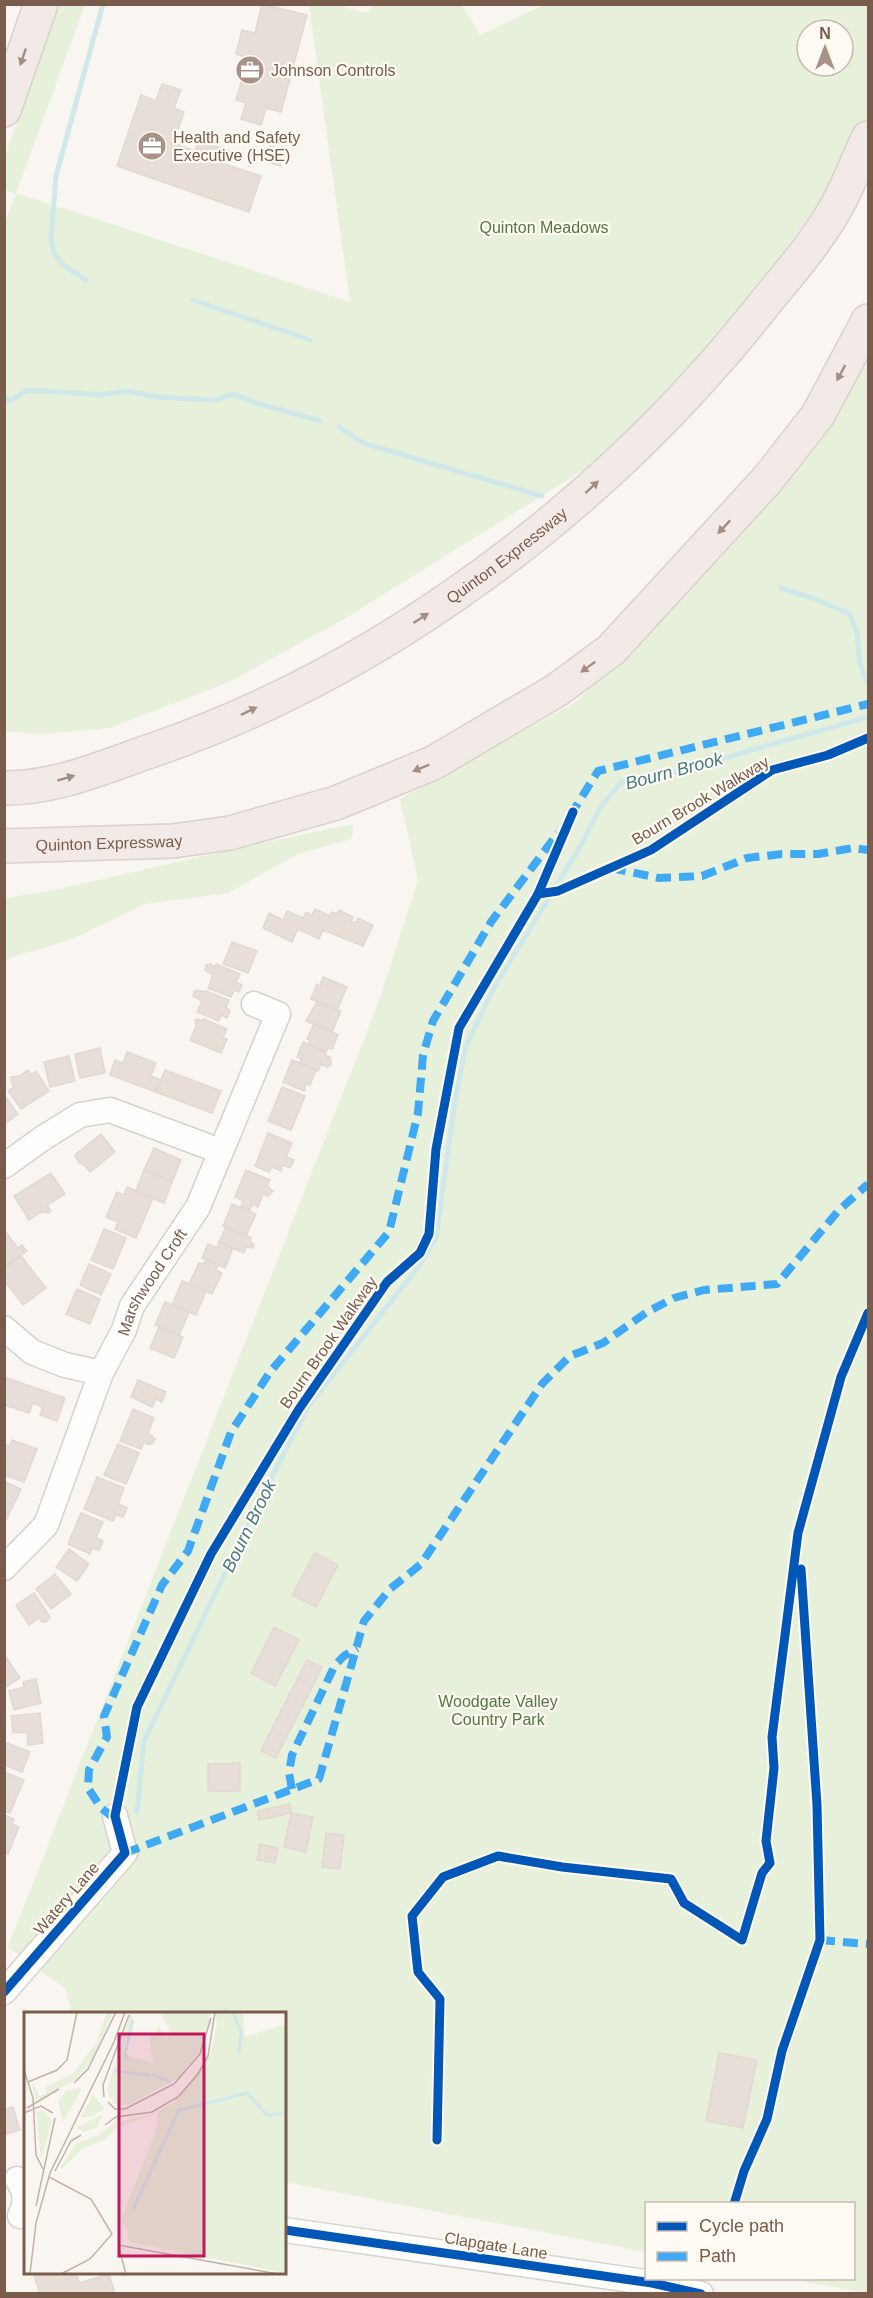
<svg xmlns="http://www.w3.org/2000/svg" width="873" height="2298" font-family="Helvetica,sans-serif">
<rect width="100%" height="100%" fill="#f9f5f0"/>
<g fill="#e7f0db" fill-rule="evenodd">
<path d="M58,5H85L16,193L350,302L309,5H335L367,13L374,5H462L480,35L544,5H868V116L850,161L732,322L612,452L344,619L229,682L110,728L40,734L5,731L4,224L16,194L5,190L4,159L47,39ZM807,30H843V66H807Z"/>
<path d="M868,353V2293L789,2279L854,2278V2204H646V2252L285,2182V2013H71L66,1989L8,1947L379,1001L418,880L400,799L576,702L726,552L785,484Z"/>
<path d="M353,824L352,839L298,854L228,893L145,904L70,940L5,959V898L59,889L225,851Z"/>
</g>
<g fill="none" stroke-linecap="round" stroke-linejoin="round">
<g stroke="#d0e8ea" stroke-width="5">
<path d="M86,280L62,264L54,253L51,238L56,176L103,4"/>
<path d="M193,300L310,340"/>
<path d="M4,398L10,401L26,391H49L100,395L127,391L156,397L214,400L234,394L260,404L320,421"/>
<path d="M339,427L363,443L542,496"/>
<path d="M781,588L812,598L850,614L857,633L860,664L868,683"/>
<path d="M137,1812L144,1741L271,1478L308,1407L419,1266L436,1238L455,1101L466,1046L494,988L581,845L600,808L621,782H640L868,717"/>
<path d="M226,2010L227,2013"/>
</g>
</g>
<g fill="#e6ded7" stroke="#e2d8d2" stroke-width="1.5">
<path d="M262,4L307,15L281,112L266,108L261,125L241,119L246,103L236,100L248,58L236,54L242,30L255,33Z"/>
<path d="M162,84L181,90L174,108L184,112L173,143L195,151L199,140L229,151L225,164L261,176L249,212L117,166L141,95L156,101Z"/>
<path d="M270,146L284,150L280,166L265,161Z"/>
<path d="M315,909L330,916L332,912L337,914L339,910L353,917L351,921L356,923L358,918L373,925L363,946L323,930L319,939L298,929L292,942L263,928L269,913L283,920L287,911L303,918L306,912L312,915Z"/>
<path d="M232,942L257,951L248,973L223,964Z"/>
<path d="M210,964L215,967L216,964L240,974L236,982L242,985L239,992L234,990L231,997L208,988L213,975L205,970L206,965Z"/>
<path d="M323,977L347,987L337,1010L311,999L317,984L320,986Z"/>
<path d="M198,990L205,992L206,991L229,1000L226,1008L230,1010L227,1018L221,1015L219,1021L197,1012L202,1001L193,996L194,991Z"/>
<path d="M317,1002L341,1011L332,1032L306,1021Z"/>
<path d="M198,1019L203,1021L204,1019L227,1029L223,1038L227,1039L221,1053L190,1040L196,1027L195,1020Z"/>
<path d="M314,1024L338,1035L332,1049L328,1048L326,1052L309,1044L310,1040L307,1039Z"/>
<path d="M303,1042L326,1052L325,1055L331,1058V1065L327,1067L321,1064L318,1071L300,1063L301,1059L297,1057Z"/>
<path d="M100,1048L105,1073L80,1078L75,1054Z"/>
<path d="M127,1052L156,1063L151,1076L161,1080L156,1092L110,1075L115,1060L123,1063Z"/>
<path d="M69,1056L75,1081L50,1087L44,1062Z"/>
<path d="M292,1060L316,1070L310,1085L306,1084L304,1091L283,1082Z"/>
<path d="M28,1070L31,1075L36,1071L49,1091L21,1109L8,1091L14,1087L11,1081V1077L19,1076Z"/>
<path d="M165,1070L221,1091L212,1113L156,1092Z"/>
<path d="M282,1087L305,1096L291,1130L268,1121Z"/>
<path d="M4,1095L18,1114L4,1124Z"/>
<path d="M268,1133L292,1143L286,1157L294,1160L290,1168L283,1165L281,1171L272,1167L269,1172L255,1166Z"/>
<path d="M101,1134L115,1152L90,1172L83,1164L79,1163L75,1155Z"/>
<path d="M154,1148L181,1160L172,1182L144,1170Z"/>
<path d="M144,1170L172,1182L164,1203L136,1191Z"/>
<path d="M246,1170L270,1180L267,1186L273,1191L268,1196L263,1194L258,1207L253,1204L250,1210L241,1206L243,1201L235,1197Z"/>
<path d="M51,1173L65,1194L47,1205L51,1211L49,1213L41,1212L29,1220L14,1196Z"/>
<path d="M127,1187L153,1198L136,1238L115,1229L118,1222L106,1217L117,1192L124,1195Z"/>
<path d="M232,1204L256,1214L246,1236L223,1226Z"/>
<path d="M226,1227L251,1238L250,1241L254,1245L253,1248L246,1247L244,1253L219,1242Z"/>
<path d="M104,1229L126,1238L113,1269L91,1260Z"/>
<path d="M4,1230L18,1248L22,1245L27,1251L4,1268Z"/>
<path d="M219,1242L233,1248L225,1268L202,1258L208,1244L217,1248Z"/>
<path d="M21,1256L46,1288L23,1305L4,1280V1268Z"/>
<path d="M206,1260L218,1265L216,1270L222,1273L212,1294L189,1284L199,1263L204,1264Z"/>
<path d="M89,1264L111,1274L101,1295L80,1285Z"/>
<path d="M182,1281L206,1291L196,1315L172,1305Z"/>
<path d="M77,1289L100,1299L90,1324L66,1314Z"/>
<path d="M165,1302L189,1312L179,1335L155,1325Z"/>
<path d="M159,1327L183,1337L174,1358L150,1348Z"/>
<path d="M4,1377L65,1398L57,1421L40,1415L43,1407L33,1403L29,1413L4,1405Z"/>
<path d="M138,1380L166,1392L162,1402L156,1399L152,1407L131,1397Z"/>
<path d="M133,1409L154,1418L148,1433L155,1439L153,1443L149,1445L144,1442L141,1449L120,1441Z"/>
<path d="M12,1440L37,1449L24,1482L4,1475L6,1457L4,1456V1444L10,1446Z"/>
<path d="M118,1444L139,1453L126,1484L104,1475Z"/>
<path d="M97,1477L124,1488L118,1504L127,1508L123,1517L116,1515L113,1521L84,1509Z"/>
<path d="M4,1481L21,1489L6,1520L4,1519Z"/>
<path d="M81,1513L103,1522L96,1538L103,1541L99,1550L92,1548L90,1554L68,1544Z"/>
<path d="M69,1549L89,1564L77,1581L56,1567Z"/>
<path d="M315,1553L338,1565L316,1607L292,1595Z"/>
<path d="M55,1574L71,1594L51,1609L36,1589Z"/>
<path d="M34,1593L50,1617L46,1622H42L39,1618L29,1625L16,1605Z"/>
<path d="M274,1627L299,1640L275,1686L251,1673Z"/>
<path d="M4,1654L20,1678L4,1688Z"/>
<path d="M307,1660L322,1667L276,1758L261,1751Z"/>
<path d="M36,1679L41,1703L14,1710L9,1691L24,1687L23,1682Z"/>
<path d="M40,1713L43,1743L28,1745L27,1732L13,1733L11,1716Z"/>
<path d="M7,1743L30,1752L22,1772L4,1765V1749Z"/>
<path d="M240,1763V1791H208V1764Z"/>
<path d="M4,1772L24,1780L10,1813L4,1811Z"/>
<path d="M290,1804L291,1813L259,1820L257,1811Z"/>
<path d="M291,1813L313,1817L306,1852L284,1847Z"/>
<path d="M4,1815L14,1819L12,1824L19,1827L8,1854L4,1853Z"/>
<path d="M326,1833L344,1835L340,1869L322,1867Z"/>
<path d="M260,1844L278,1848L275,1863L257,1860Z"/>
<path d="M719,2053L757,2060L743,2128L706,2121Z"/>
<path d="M13,2107L20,2130L4,2135V2110Z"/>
<path d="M41,2272H76L79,2283L109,2274L115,2294H40L34,2275Z"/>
</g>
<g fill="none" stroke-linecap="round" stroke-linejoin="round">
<g stroke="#d7d1cb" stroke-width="27">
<g id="minor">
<path d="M4,1166L43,1138L80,1115L110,1110L220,1151"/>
<path d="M4,1328L32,1352L65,1365L101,1373"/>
<path id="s1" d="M4,1568L46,1525L101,1373L124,1330L132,1306L198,1207L278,1014L254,1004"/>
<path d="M4,1992L125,1853L115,1816"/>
<path d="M17,2179C26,2192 27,2202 20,2216"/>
<path d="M285,2230L652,2283L701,2294"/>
</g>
</g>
<g stroke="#dad1cc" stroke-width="36">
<g id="highway">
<path d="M4,110L41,4"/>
<path id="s2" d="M4,788C56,789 108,765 156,749C389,668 604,504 757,313C784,279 817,243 838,204C849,183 858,160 868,138"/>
<path id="s3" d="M4,846L173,841L230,833L336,803L433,763L557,690L611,650L767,480L818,415L868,321"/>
</g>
</g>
<use href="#minor" stroke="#fefefd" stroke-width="24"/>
<use href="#highway" stroke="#f2eae7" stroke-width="33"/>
<g stroke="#3fa9f5" stroke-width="8" stroke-dasharray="15 8" stroke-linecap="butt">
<path d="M570,816L598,771L868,704"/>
<path d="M611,868L659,878L702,876L747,858L782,854H818L853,848L868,850"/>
<path d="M292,1789L289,1773L292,1755L335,1665L344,1656L357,1648"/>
<path d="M115,1816L110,1815L101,1808L88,1788L89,1770L107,1737L104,1716L162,1585L188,1551L231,1432L270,1372L389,1232L418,1113L423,1055L433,1021L491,922L558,833"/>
<path d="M125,1853L319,1779L364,1621L390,1589L421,1564L542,1384L570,1356L603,1343L647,1312L674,1298L704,1290L777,1284L839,1210L868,1184"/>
<path d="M820,1940L868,1944"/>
</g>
<g stroke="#fffaf3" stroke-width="13">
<g id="cycleway">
<path d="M538,894L558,891L651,850L772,770L828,755L868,738"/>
<path d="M4,1992L125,1853L115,1816L137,1707L211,1554L299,1409L387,1282L420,1253L429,1234L436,1149L459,1028L538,894L573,812"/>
<path d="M437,2140L440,1999L418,1972L412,1916L443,1877L498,1856L562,1867L671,1879L684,1903L742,1940L762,1873L770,1863L766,1841L774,1768L772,1737L798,1533L841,1377L868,1313"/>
<path d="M734,2204L744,2171L767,2119L782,2051L820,1940L817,1805L801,1569"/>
<path d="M285,2230L652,2283L701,2294"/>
</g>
</g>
<use href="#cycleway" stroke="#0057b8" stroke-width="9"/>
</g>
<defs><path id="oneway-solid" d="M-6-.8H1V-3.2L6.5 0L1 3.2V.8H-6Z" transform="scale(1.5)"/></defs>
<g fill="#a48e83">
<use href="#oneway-solid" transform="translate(23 57) rotate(109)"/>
<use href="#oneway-solid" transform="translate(841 373) rotate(118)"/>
<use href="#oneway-solid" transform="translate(592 487) rotate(-43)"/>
<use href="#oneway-solid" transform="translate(724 527) rotate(133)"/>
<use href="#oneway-solid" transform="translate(421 618) rotate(-33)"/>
<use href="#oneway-solid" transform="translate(588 667) rotate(144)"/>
<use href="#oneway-solid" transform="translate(249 711) rotate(-26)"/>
<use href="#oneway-solid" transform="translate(421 768) rotate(158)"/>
<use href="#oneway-solid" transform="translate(66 778) rotate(-16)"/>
</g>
<defs>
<g id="office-disc" transform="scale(1.5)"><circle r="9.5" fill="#a69286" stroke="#fffaf3"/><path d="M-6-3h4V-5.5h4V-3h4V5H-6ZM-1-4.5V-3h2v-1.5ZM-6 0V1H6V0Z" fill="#fff"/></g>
</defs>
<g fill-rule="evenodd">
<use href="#office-disc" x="250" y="70"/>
<use href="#office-disc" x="152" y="146"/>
</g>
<g text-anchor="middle" stroke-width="4.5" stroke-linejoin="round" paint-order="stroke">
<g font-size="16" fill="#7a5c4d" stroke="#fffaf3" text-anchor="start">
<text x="271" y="76">Johnson Controls</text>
<text x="173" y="143">Health and Safety<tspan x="173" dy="18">Executive (HSE)</tspan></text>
</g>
<g font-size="16" fill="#537a41" stroke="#fffaf3">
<text x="544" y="233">Quinton Meadows</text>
<text x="498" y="1707">Woodgate Valley<tspan x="498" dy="18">Country Park</tspan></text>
</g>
<g font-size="16" fill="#7a5c4d" stroke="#fffaf3">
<text dy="6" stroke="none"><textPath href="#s2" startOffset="560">Quinton Expressway</textPath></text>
<text transform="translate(700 800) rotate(-31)" y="6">Bourn Brook Walkway</text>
<text dy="6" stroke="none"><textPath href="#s3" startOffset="105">Quinton Expressway</textPath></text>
<text dy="6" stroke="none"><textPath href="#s1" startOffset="326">Marshwood Croft</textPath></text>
<text transform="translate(328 1342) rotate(-55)" y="6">Bourn Brook Walkway</text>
<text transform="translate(66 1898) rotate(-49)" y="6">Watery Lane</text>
<text transform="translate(496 2245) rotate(9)" y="6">Clapgate Lane</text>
</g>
<g font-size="18" font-style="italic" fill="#437c86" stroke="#fffaf3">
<text transform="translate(674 771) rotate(-15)" y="6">Bourn Brook</text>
<text transform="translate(249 1526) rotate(-64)" y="6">Bourn Brook</text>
</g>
</g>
<g transform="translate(24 2012)">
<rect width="262" height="262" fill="#f9f5f0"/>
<path d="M83,0H89L68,48L52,67L11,90L8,70L16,84L23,81L21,76L49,61L72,32ZM107,0L109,8L97,41L129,51L125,22L131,23L134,13L142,25L148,22L136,0H185L186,10L177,38L154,66L106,92L94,93L89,91L83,78ZM191,0L219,1L221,25L262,12V261L105,230L102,214L96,210L132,119L134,99L151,90L187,40L193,12ZM56,76L57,78L39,110L34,89L43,78ZM69,82L80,97L67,105H57ZM17,97L28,108L17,148L12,100ZM79,102L73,116L60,120L52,116ZM129,102L93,116L81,128L59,136L38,157L36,155L53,131L73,124L90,111Z" fill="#e7f0db"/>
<path fill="none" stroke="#d0e8ea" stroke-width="3" d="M209,0L217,20L215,42M104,49L101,41L109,8M90,59L126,63M128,63L147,70M109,197L155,98L223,81L243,103L263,101"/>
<path fill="none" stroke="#c2b3aa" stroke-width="1.5" d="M0,58L9,86L12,143L19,157M4,70L33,58L43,48L53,0M50,71L64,57L92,0M80,85L79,73L105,3M84,90L91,97H101L150,72L176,42L187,6M3,96L35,77M0,101L17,94L29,101M81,113L92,105L128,100L154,85L174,62L184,44L191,0M31,159L47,129L57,123M25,165L67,187L88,222M12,194L31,106M94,233L254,262M95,236L102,262M6,262L12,211L26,161L90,30L101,0M37,262L66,247L88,222"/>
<path fill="#c2185b" fill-opacity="0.15" stroke="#c2185b" stroke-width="3" d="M95,22H180V244H95Z"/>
<rect width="262" height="262" fill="none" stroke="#7a5c4d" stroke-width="3"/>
</g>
<rect width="873" height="2298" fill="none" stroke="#7a5c4d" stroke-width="12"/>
<rect x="645" y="2202" width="210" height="78" fill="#fffaf3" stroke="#cabbb1" stroke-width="1.5"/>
<rect x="657" y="2222" width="30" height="9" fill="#0057b8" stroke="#cabbb1" stroke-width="1.5"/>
<text x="699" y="2232" font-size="18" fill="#7a5c4d">Cycle path</text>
<rect x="657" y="2252" width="30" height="9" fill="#3fa9f5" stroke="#cabbb1" stroke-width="1.5"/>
<text x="699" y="2262" font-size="18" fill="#7a5c4d">Path</text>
<g transform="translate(825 48)"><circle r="28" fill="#fffaf3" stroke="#cabbb1" stroke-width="1.5"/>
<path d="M0-4.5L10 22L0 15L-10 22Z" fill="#a69286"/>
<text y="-9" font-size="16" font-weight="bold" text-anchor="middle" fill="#7a5c4d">N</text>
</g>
</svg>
